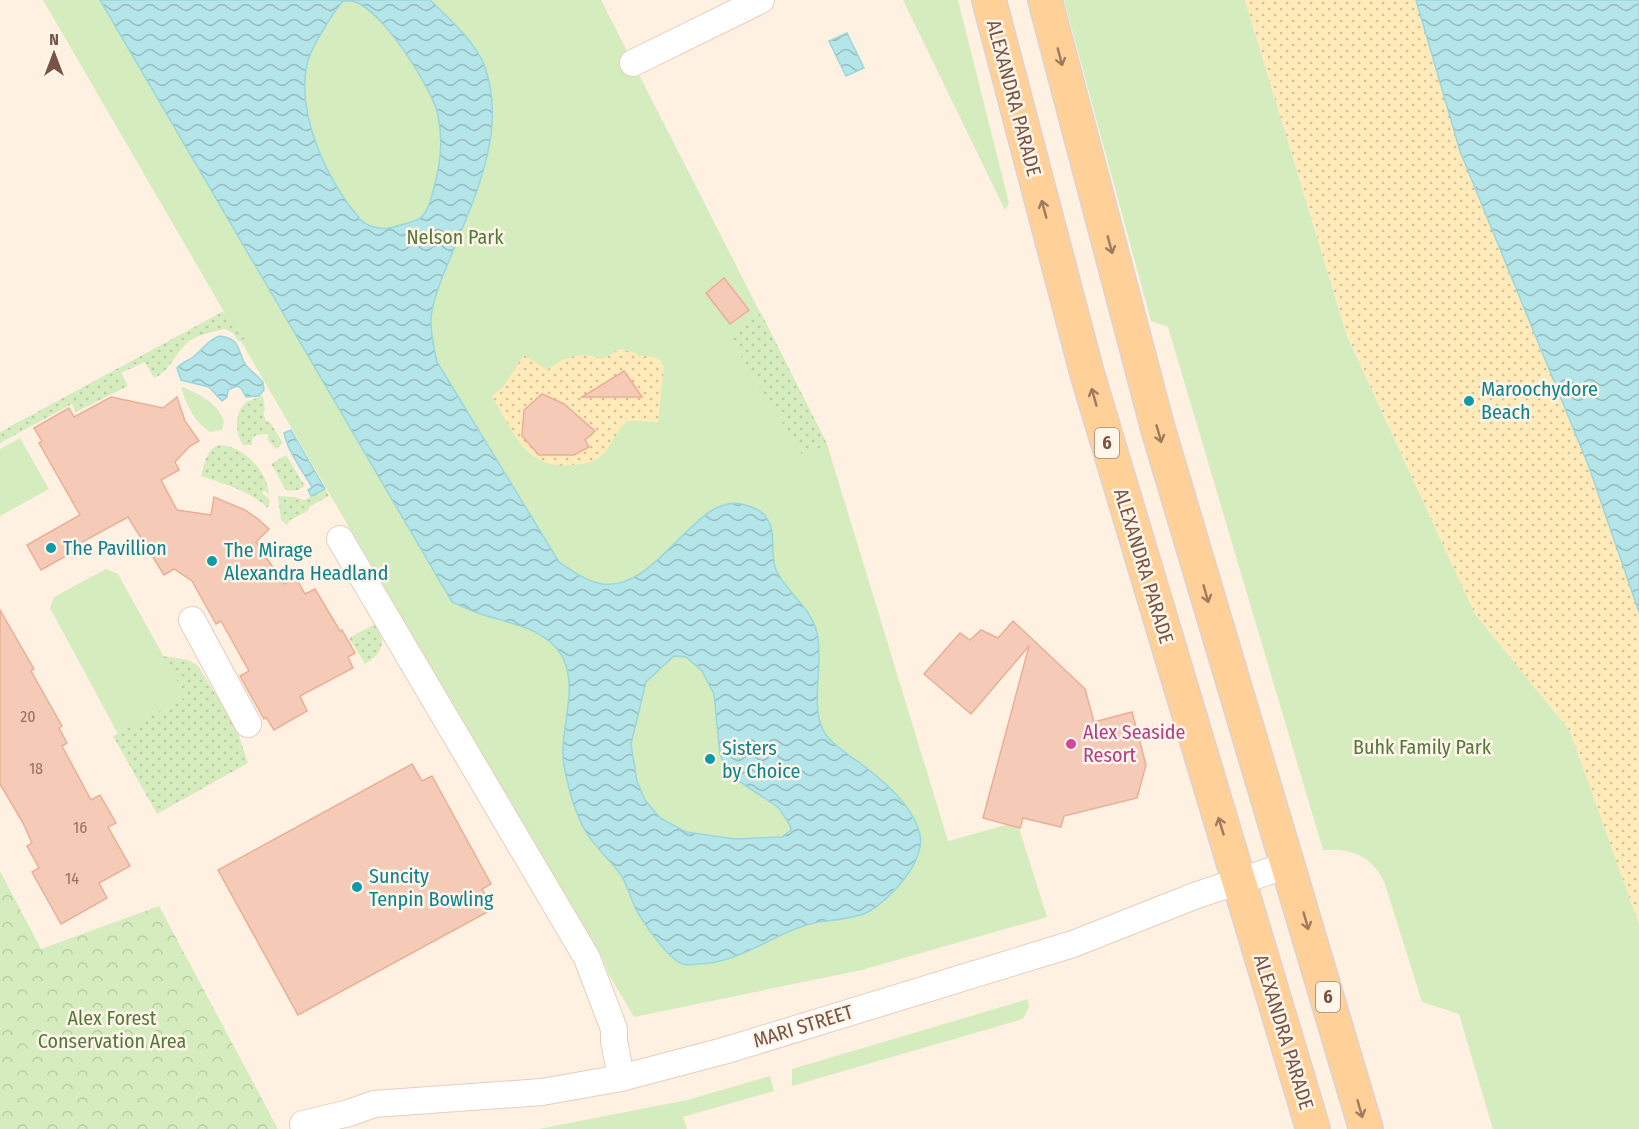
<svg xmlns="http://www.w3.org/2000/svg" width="1639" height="1129" font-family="'Fira Sans Condensed',sans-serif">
<defs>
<pattern id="forest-crowns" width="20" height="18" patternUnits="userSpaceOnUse" patternTransform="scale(1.5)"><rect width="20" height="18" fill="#d5ecbf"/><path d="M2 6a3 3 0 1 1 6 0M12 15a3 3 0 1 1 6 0" fill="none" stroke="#bacca6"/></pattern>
<pattern id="sand-dots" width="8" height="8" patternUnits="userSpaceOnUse" patternTransform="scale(1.5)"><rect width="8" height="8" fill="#ffeaba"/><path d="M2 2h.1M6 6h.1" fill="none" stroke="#d3c099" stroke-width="1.8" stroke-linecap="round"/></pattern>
<pattern id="garden-dots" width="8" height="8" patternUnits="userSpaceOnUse" patternTransform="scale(1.5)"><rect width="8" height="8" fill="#d5ecbf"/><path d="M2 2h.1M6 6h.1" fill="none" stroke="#bacca6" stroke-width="1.8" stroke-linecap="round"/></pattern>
<pattern id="water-waves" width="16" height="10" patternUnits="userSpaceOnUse" patternTransform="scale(1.5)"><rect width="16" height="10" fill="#b4e5e9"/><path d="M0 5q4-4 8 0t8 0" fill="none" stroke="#97bcbf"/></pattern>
</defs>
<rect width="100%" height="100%" fill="#fef1e1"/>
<g fill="#d5ecbf">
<path d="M43,0H601L827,444L948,841L1017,822L1047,917L862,970L634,1017L609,975L603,959L458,715Z"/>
<path d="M903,0H958L1009,203L1005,210Z"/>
<path d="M1064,0H1245L1347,336L1475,614L1570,731L1639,924V1129H1493L1459,1014L1422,1002L1385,884C1373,857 1353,848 1323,850L1168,327L1151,321Z"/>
<path d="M183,387C200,395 217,402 224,421L222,430L210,432C194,422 187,405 181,388Z"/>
<path d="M20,438L49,489L0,516V449Z"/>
<path d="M106,569L118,574L186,697L118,734L50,608L54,597Z"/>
<path d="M1028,999L1029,1007L1023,1019L792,1086V1069Z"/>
<path d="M770,1076L774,1091L683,1117L687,1129H539L687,1100Z"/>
</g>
<path fill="url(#forest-crowns)" d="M0,871L41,949L159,906L278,1129H0Z"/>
<g fill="url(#sand-dots)">
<path d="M1245,0H1416L1460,151L1589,467L1639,609V924L1570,731L1475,614L1347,335Z"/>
<path d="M620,349L636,353L639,357L643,355L659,359L664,366L658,422C649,422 639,420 630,421C620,422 612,447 602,455C593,463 584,464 572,465C525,470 513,431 492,396L503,387L524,355L547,370C565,356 581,351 602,359Z"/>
</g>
<g fill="url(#garden-dots)">
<path d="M222,312L229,315L247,337L239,342L233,333L225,329C215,331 202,334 193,339C176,348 172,371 154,378L145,362L121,373L128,386L76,412L72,404L0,443V432Z"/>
<path d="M761,313L827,444L803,456L729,337Z"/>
<path d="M263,396L265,410L263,412L266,421L270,422L283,443L276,449L267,439L269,434L256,435L252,439V445H243C235,434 234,414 245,403C248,400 257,398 263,396Z"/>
<path d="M218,445C243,445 267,470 269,494L264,490L262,493L270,500L268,508C249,491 225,484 201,476C204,465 206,450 218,445Z"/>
<path d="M286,455L305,486L298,490L287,491C281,484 278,473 271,464Z"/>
<path d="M325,489L329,496L309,507L308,511L290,520L287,525L281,520L278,496L295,497L304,500Z"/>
<path d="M375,624C387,642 383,653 365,664L349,638Z"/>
<path d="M163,656L188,660L198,666L236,727L248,763L157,814L113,736L186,697Z"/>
</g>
<g fill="url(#water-waves)" stroke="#9ad6db" stroke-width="1.5" fill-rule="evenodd">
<path d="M100,0H430C448,17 477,44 485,67C507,132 475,196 451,256C443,275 434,296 431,317C430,332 434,348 437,362L559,562C572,571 586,581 602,584C657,592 696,493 741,504C750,506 760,509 765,516C778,531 769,553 776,570C787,593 811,607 817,633C824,661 810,705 823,730C830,744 852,757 864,766C885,782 915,808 920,835C923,850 913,868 904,879C894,892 882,904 868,912C855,919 829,920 814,923C801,926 787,932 775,938C750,950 726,964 697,964C693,964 688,966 683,964C669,960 646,926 638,913C631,901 628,886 621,875C611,860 595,848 586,832C575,813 568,787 564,766C558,731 580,689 562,656C546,627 506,623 478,613C469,610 461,606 452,602ZM343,1C346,1 349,1 352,1C381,7 432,88 438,115C443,139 441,163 434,187C432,197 428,213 419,219C413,222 404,224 397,226C385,231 368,228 360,219C327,180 296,115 307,64C310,49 332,14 343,1ZM674,656L686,657L702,671L714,694L720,754L728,774L778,807L790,825L791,830L782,837L735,839L686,832L660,818L645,800L637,781L631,744L646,682Z"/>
<path d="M1416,0H1639V612L1589,467L1460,151Z"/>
<path d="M847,33L864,68L846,76L829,41Z"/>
<path d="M220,336C241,339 237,350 245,364C250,371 258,376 263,382L264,390L259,396L246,397L241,388L237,386L228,390L227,397L222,401L209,387L181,380L177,368C182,362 188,361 193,357C204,349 207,340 220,336Z"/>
<path d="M291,430L325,489L311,496L308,490L312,487C302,470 288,452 284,433Z"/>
</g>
<g fill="#f5cbb7" stroke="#e9af96" stroke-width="1.5">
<path d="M724,278L749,310L730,324L706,293Z"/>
<path d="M624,371L642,397H582Z"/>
<path d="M542,394L564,404L595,431L585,440L589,447L574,455H539L522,436L524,410Z"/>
<path d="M111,397L163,408L177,397L185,421L199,441L190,446L175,462L179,470L161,480L177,510L211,515L214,497L245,510L258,519L269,529L256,542L284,584L296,578L305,594L315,589L340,631L342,630L355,653L348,657L353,668L300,696L307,711L274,730L266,717L264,719L240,676L249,671L221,621L216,624L192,581L174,569L164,575L128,517L73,547L75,551L41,570L27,545L80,515L39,443L42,441L34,428L69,408L74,417Z"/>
<path d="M0,610L34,669L31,671L62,726L59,728L67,743L62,746L91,800L100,795L116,823L108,827L130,866L99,883L107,898L61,924L32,872L39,868L27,846L32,843L23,823L0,784Z"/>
<path d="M1013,621L1085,689L1094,722L1132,712L1146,765L1137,798L1064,816L1061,827L1023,818L1020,828L983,818L1029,646L971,714L924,674L960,633L970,640L981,630L998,638Z"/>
<path d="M412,764L422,781L432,776L491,884L482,889L493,909L298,1015L218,870Z"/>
</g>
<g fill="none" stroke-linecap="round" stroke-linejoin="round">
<g stroke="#e5cebf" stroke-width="28">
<g id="minor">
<path d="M633,63L761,0"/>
<path d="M340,539L587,958L614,1029V1041L621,1078"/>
<path d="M192,620L248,724"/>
<path d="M303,1124L349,1113L374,1104L542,1092L621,1078L727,1050L1073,944L1197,895L1289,865"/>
</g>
</g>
<g stroke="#dcd3cf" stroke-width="36">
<g id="primary">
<path d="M989,0L1087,373L1313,1129"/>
<path d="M1045,0L1158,429L1366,1129"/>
</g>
</g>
<use href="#minor" stroke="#fff" stroke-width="26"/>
<use href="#primary" stroke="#ffd097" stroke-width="33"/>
</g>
<defs><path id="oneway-shaft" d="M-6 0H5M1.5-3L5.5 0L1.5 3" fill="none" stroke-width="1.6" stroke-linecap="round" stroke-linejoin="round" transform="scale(1.5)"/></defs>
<g stroke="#a0795e">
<use href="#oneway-shaft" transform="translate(1060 57) rotate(75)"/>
<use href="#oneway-shaft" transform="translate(1044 209) rotate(-105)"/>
<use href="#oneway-shaft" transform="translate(1110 245) rotate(75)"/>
<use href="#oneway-shaft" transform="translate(1094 397) rotate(-106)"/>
<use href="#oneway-shaft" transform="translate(1159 434) rotate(74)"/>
<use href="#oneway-shaft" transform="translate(1206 594) rotate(74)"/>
<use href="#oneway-shaft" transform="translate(1221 826) rotate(-107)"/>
<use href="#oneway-shaft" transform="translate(1306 921) rotate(74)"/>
<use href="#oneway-shaft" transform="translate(1360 1109) rotate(74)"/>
</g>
<g fill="#0f9aa8" stroke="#fff5e9" stroke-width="2">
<circle cx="1469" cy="401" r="6"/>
<circle cx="51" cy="548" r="6"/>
<circle cx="212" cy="561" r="6"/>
<circle cx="710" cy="759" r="6"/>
<circle cx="357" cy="887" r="6"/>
</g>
<circle fill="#d1479c" stroke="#fff5e9" stroke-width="2" cx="1071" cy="744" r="6"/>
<g text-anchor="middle" stroke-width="5" stroke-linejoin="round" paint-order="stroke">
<g font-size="16" fill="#967262">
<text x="28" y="722">20</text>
<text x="36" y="774">18</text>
<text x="80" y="833">16</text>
<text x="72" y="884">14</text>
</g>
<g fill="#fff5e9" stroke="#a08477" stroke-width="1.5">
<rect x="1095" y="428" width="24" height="30" rx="4.5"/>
<rect x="1316" y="982" width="24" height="30" rx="4.5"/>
</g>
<g font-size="18" font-weight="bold" fill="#775446">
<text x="1107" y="449">6</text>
<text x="1328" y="1003">6</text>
</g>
<g font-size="20" fill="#775446" stroke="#fff5e9">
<text transform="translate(1014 98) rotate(75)" y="7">ALEXANDRA PARADE</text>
<text transform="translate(1144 566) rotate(73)" y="7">ALEXANDRA PARADE</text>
<text transform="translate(803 1026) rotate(-17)" y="7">MARI STREET</text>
<text transform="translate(1284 1032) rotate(73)" y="7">ALEXANDRA PARADE</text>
</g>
<g font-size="20" fill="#52783b" stroke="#fff5e9">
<text x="455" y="244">Nelson Park</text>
<text x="1422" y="754">Buhk Family Park</text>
<text x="112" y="1025">Alex Forest<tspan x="112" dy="23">Conservation Area</tspan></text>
</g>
<g font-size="20" fill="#0d838f" stroke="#fff5e9" text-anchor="start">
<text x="1481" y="396">Maroochydore<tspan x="1481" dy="23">Beach</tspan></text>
<text x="63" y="555">The Pavillion</text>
<text x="224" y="557">The Mirage<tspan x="224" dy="23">Alexandra Headland</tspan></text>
<text x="722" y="755">Sisters<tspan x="722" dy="23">by Choice</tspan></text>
<text x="369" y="883">Suncity<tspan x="369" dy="23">Tenpin Bowling</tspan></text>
</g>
<g font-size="20" fill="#b23c85" stroke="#fff5e9" text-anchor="start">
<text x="1083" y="739">Alex Seaside<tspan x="1083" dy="23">Resort</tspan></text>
</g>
</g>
<g transform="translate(54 54)" stroke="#fff5e9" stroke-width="4.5" paint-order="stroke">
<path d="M0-4.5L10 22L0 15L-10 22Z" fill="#775446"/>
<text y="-9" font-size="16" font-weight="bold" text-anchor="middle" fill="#775446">N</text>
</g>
</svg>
